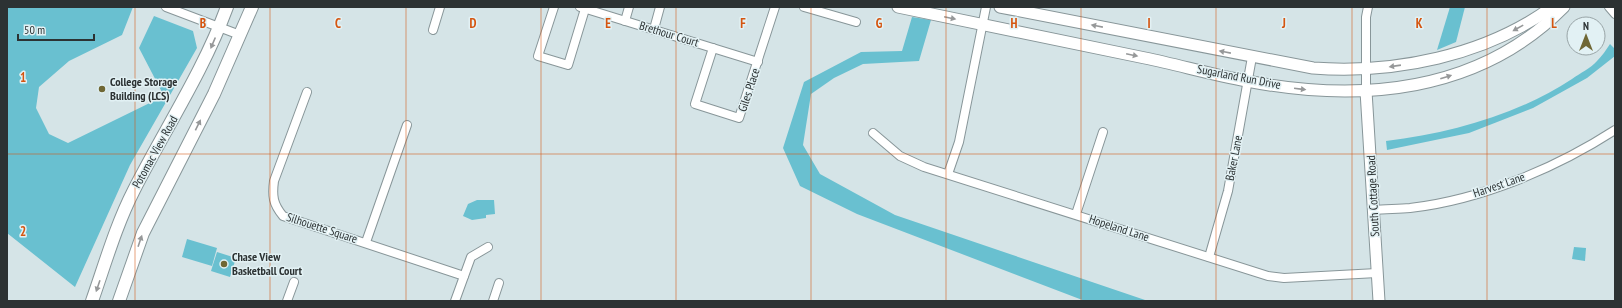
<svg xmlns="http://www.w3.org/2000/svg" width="1622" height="308" font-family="'PT Sans Narrow',sans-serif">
<rect width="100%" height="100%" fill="#d5e4e7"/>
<g fill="#69c0d0">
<path d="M7,7H133L122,35L69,61L39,87L36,108L49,134L68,143L164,96L139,48L154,16L193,31L197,48L130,165L75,287L7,233Z"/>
<path d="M1450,7H1465L1456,42L1437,50Z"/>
<path d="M912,17L931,20L919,61L863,64L834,78L811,94L803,145L820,174L895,215L1148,301H1085L857,214L800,186L783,148L804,82L861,52L902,51Z"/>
<path d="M1610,44L1615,49V56L1587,78L1533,108L1469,133L1387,150L1386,141C1451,133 1517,115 1572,79C1580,73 1591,68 1597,61C1602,56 1606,50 1610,44Z"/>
<path d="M477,200H494L495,214L486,215V218L472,220L463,216L468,204Z"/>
<path d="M187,239L217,248L212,266L182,257Z"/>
<path d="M1574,247L1586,248L1585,261L1572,259Z"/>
<path d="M217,252L236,258L230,277L211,271Z"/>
</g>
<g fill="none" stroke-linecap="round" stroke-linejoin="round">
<g stroke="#889699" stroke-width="10">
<g id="minor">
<path d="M166,7L240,35"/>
<path d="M554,7L538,56L568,65L585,9"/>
<path d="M580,7L758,62"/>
<path d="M804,7L856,22"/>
<path d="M1609,7L1615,14"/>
<path d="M625,21L629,7"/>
<path d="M654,29L660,7"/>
<path d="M433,30L440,7"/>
<path d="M713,48L695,104L739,118L775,7"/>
<path d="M1366,91V17L1368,7"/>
<path d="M307,92L274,181C272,196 273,204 283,216L464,276"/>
<path d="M873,133L900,156L924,167L1268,276L1284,278L1377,273"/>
<path d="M948,174L959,142L986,7"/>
<path d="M1374,210C1386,209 1398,209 1410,208C1481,200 1556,168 1615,130"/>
<path d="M1076,214L1103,132"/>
<path d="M366,242L407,125"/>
<path d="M1209,257L1228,191L1252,57"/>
<path d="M287,301L294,282"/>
<path d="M455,301L471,257L488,247"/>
<path d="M493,301L499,283"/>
</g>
</g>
<g stroke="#889699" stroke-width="13">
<g id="tertiary">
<path d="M898,7C980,24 1062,41 1145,58C1179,65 1213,75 1247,81C1360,103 1479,93 1564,7"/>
<path d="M1000,7L1313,68C1394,74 1485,56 1552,7"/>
<path d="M1366,91L1379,301"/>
</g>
</g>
<g stroke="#889699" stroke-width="14">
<g id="secondary">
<path d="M92,301C105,264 116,225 134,190C165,129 203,72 227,7"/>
<path d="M119,301L143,233L214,94L252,7"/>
</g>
</g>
<use href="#minor" stroke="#fff" stroke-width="8"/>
<use href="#tertiary" stroke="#fff" stroke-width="11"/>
<use href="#secondary" stroke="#fff" stroke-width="12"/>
</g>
<defs><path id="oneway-solid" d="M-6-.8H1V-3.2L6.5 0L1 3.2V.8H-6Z"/></defs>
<g fill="#969899">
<use href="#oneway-solid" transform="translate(950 18) rotate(12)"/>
<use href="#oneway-solid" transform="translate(1097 26) rotate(-169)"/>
<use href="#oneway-solid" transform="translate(1518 28) rotate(151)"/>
<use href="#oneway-solid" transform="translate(213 43) rotate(113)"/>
<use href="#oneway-solid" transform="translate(1225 52) rotate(-169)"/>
<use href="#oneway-solid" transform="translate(1132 55) rotate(12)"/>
<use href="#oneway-solid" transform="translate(1395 66) rotate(172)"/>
<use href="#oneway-solid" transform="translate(1446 77) rotate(-18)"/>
<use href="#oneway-solid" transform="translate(1300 89) rotate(7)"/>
<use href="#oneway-solid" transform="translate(198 125) rotate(-64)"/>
<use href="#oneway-solid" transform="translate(140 241) rotate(-71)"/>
<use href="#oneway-solid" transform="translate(98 286) rotate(109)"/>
</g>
<path fill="none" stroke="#d55510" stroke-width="1" stroke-opacity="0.55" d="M135,7V301M270,7V301M406,7V301M541,7V301M676,7V301M811,7V301M946,7V301M1081,7V301M1216,7V301M1352,7V301M1487,7V301M7,154H1615"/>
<g fill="#6f6734" stroke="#e2f1f4" stroke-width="1.5">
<circle cx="102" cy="89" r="4"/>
<circle cx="224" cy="264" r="4"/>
</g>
<g text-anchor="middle" stroke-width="3" stroke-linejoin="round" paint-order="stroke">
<g font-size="12" fill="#2c3233" stroke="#e2f1f4">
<text transform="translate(669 34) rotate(17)" y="4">Brethour Court</text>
<text transform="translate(1239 77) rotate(11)" y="4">Sugarland Run Drive</text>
<text transform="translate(749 90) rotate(-72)" y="4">Giles Place</text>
<text transform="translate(155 152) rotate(-61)" y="4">Potomac View Road</text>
<text transform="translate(1234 158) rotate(-79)" y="4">Baker Lane</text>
<text transform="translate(1499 185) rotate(-19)" y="4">Harvest Lane</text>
<text transform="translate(1373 196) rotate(-93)" y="4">South Cottage Road</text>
<text transform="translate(322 228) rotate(18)" y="4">Silhouette Square</text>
<text transform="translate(1119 228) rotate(18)" y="4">Hopeland Lane</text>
</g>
<g font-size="12" font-weight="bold" fill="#2c3233" stroke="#e2f1f4" text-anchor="start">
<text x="110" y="86">College Storage<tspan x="110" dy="14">Building (LCS)</tspan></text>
<text x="232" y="261">Chase View<tspan x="232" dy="14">Basketball Court</tspan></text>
</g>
</g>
<g font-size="13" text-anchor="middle" font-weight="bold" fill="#d55510" stroke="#e2f1f4" stroke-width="3" stroke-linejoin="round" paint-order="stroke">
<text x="203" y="28">B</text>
<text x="338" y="28">C</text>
<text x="473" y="28">D</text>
<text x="608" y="28">E</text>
<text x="743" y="28">F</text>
<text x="879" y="28">G</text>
<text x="1014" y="28">H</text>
<text x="1149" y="28">I</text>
<text x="1284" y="28">J</text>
<text x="1419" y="28">K</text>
<text x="1554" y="28">L</text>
<text x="23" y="82">1</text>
<text x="23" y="236">2</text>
</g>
<rect width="1622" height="308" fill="none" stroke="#2c3233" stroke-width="16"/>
<g transform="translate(1586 36)"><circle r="19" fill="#e2f1f4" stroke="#99a5a7"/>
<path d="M0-3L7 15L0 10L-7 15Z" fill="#6f6734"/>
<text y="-6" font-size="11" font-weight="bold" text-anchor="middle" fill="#2c3233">N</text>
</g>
<path d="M18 34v6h76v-6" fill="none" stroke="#2c3233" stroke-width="2"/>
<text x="24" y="34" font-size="12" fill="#2c3233" stroke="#e2f1f4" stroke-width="3" paint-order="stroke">50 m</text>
</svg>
